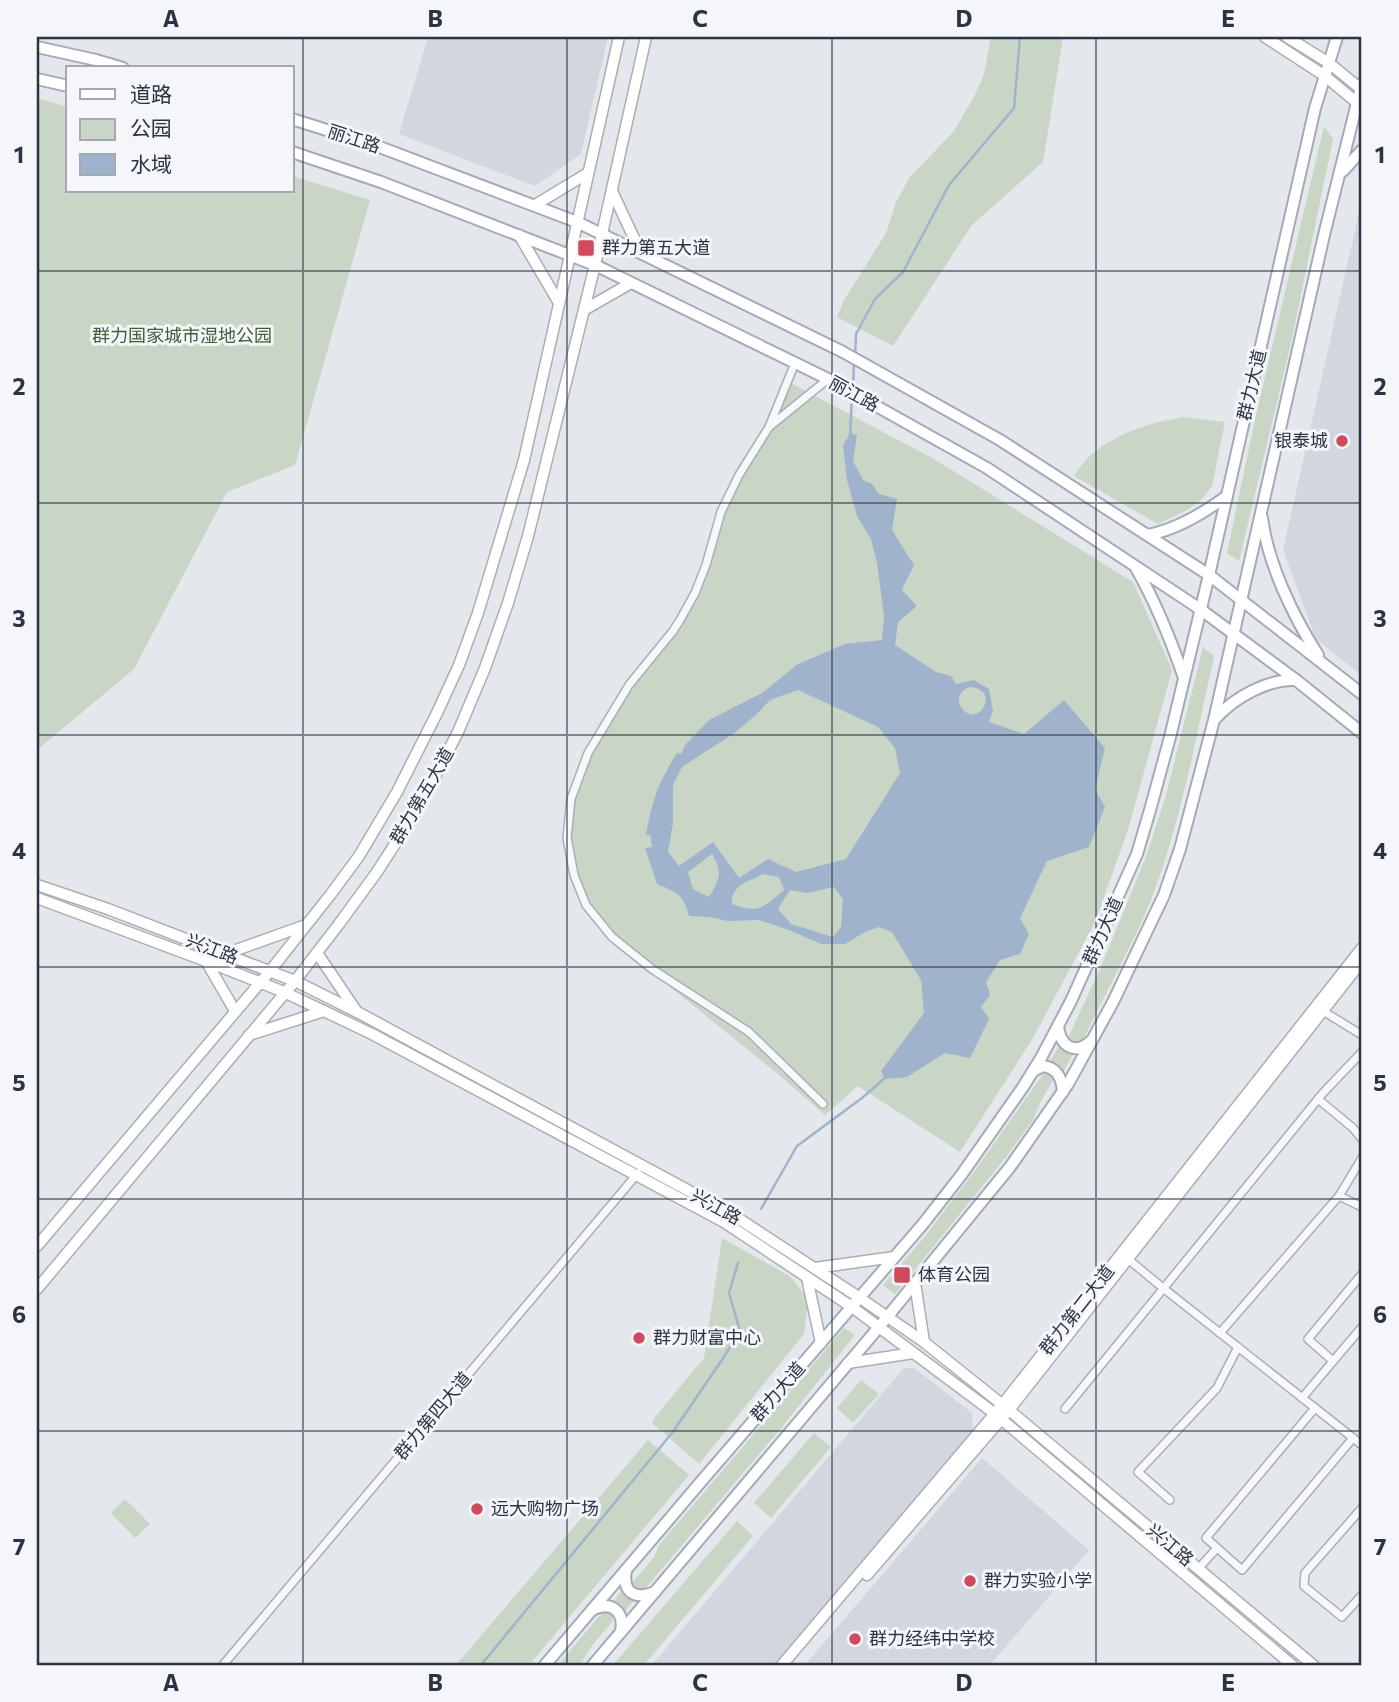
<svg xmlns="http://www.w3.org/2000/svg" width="1399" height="1702" font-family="Commissioner,'Noto Sans SC',sans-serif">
<rect width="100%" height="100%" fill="#e4e7ec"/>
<g fill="#d2d6de">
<path d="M428,37H608L581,154L535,186L399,134Z"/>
<path d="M1362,199V676L1316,639L1283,550Z"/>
<path d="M904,1368H914L972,1413L973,1429L775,1665H652Z"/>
<path d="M982,1458L1089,1550L990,1665H805Z"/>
</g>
<g fill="#c9d6c5">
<path d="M991,37H1063L1043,162L972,225L893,346L837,317L843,302L886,233L896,202L910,177L954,131L975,95L984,74Z"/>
<path d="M37,98L68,107V191H292V176L370,200L295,465L227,492L134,669L37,750Z"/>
<path d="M1324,126L1333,139L1291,343L1239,561L1227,553L1256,415Z"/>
<path d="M785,380L934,459L1133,582L1172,670L1128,830L1095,922L1033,1038L960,1152L858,1086L825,1115L779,1075L611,939L582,908L564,848L568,801L595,741L631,678L678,631L701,589L728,505Z"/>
<path d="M1183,417L1225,422L1212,486L1203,498L1187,510L1158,524L1074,476C1079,469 1085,460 1091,455C1118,432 1150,423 1183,417Z"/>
<path d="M1203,647L1214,656C1196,737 1181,822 1151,900C1131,948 1105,993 1083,1040L1078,1044L1073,1043L1068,1038L1101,967L1147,854L1167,792Z"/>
<path d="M1059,1046H1061L1066,1052L1073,1054L1063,1072L1056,1066L1049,1063Z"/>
<path d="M1044,1073L1049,1075L1053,1080L1040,1103L1033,1120L1006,1157L895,1294L883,1285L922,1240L971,1176Z"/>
<path d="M722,1238L791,1277L808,1300L804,1334L699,1464L652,1423L655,1417L704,1358Z"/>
<path d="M844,1328L855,1335L782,1427L644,1590L636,1589L633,1582L653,1558L660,1544Z"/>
<path d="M861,1380L879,1394L853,1423L837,1408Z"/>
<path d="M814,1433L831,1447L771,1518L754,1503Z"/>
<path d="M648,1440L689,1475L529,1665H456Z"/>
<path d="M125,1499L150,1524L135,1538L111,1513Z"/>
<path d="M737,1521L753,1536L644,1665H613Z"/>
<path d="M622,1590L634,1600L623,1613L612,1603Z"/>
<path d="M605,1612L611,1614L613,1617L612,1622L590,1648L580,1665H558L602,1613Z"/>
</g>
<path fill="#9fb4cc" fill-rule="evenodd" d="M850,433L857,435L853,461L863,480L872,484L879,494L897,499L892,530L914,565L902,590L917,606L898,622L895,645L936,672L951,676L956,684L974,680L989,689L993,711L989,722L1024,734L1064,700L1105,748L1095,789L1105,807L1089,847L1047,861L1020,918L1029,934L1020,954L1000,960L986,982L990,995L981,1007L989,1019L970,1058L945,1053L907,1077L885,1079L881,1071L924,1013L921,980L892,932L879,927L863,933L845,944H821L789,930L759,920L728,921L709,917L689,916C684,894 676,892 657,884L645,848L652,847L650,835H646C652,801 658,783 677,753L681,754L685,745L709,720L762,693L798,664L845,644L882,640L884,616L877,563L871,539L857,516L847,480L843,446ZM970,687C1004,690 975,734 959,704C958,695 962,690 970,687ZM798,690L878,727L895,748L900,773L846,859L796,872L768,859L739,878L713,842L679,866L668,852L673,823V785L682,767L736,732L757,714L770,700ZM712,854C723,873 720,879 709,897L693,889L688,872ZM763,874L779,877L784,890C762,908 760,914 732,904C731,885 748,882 763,874ZM834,887L843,899L841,927L833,937L791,924L778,909L790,890L807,893Z"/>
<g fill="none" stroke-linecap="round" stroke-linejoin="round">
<g stroke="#9fb4cc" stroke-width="2.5">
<path d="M855,356L856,334L875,299L903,272L949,185L1014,108L1020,37"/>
<path d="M853,387L854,362"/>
<path d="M850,436L852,397"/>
<path d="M761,1209L797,1146L862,1098L886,1077"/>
<path d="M481,1665L672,1433L722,1360L740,1331L729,1293L738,1263"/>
</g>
<g stroke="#a9aeb7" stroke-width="10">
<g id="minor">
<path d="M795,363L769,427L828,379"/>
<path d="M769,427L739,475L721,512L706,565L695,593L680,620L673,631L629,685L588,753L571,799L567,838L574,875L586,905L612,937L652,969L749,1032L823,1104"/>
<path d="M1323,1011L1362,1035"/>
<path d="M1318,1099L1353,1128L1362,1139"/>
<path d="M1362,1158L1339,1196L1362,1207"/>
<path d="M1128,1259L1163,1288L1362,1445"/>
<path d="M1220,1333L1339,1196"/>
<path d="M1333,1361L1308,1339L1362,1274"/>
<path d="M1302,1398L1362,1327"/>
<path d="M1315,1408L1206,1538L1242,1570L1353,1438"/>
<path d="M1065,1409L1323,1093L1362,1052"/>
<path d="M1170,1500L1138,1472L1217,1388L1238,1347"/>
<path d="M1362,1508L1305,1573L1304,1586L1342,1617L1362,1595"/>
<path d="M1198,1569L1217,1548"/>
<path d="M223,1665L638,1173"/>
</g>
</g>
<g stroke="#a9aeb7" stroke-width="13">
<g id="secondary">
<path d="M1265,37L1325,76L1362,107"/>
<path d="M1287,37L1329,63L1362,90"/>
<path d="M612,191L640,251"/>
<path d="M535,205L588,173"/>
<path d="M519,235L559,303"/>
<path d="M584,310L631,283"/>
<path d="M37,885L108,909L295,981L363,1015L730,1213L860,1298L924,1342L1009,1410L1313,1665"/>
<path d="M37,898L206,961L284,992L372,1034L724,1222L852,1307L994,1413L1292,1665"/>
<path d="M317,953L357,1012"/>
<path d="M225,954L306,925"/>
<path d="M206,961L235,1011"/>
<path d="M249,1035L324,1011"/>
<path d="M37,1246L270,971L331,894L359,856L397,792L437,713L459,665L478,613L524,460L619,37"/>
<path d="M815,1268L894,1257"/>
<path d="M807,1278L821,1343"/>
<path d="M915,1283L924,1342"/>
<path d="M37,1289L295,981L339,924L377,872L420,805L458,732L485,668L508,603L528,536L595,265L646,37"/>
<path d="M848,1363L913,1353"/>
<path d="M867,1575L1009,1410L1362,961"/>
<path d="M782,1665L1002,1405L1362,948"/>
</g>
</g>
<g stroke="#a3abb8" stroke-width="14">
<g id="primary">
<path d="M37,47L96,60L123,68"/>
<path d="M37,79L68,86"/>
<path d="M292,119L377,146L577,222L843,352L1000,440L1209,575L1362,694"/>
<path d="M292,152L381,182L595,265L828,379L987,468L1200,609L1296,680L1362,733"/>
<path d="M1343,171L1362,150"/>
<path d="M1262,518C1268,564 1293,616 1318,655"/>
<path d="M1148,535C1177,529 1202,514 1227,496"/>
<path d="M1136,568C1156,603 1171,640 1184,678"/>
<path d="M1216,718C1235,697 1268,679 1296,680"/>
<path d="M1058,1026C1060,1046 1075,1056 1091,1041"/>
<path d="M1033,1071L1043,1066C1057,1068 1062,1078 1063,1092"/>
<path d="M626,1570C622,1593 635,1600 655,1592"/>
<path d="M592,1610C611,1600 625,1611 621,1632"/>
<path d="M545,1665L705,1477L923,1224L962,1174L1023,1087L1041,1058L1071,1001L1137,854L1150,810L1170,737L1209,575L1315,108L1337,37"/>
<path d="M593,1665L879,1327L1010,1167L1068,1084L1113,1002L1164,895L1180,849L1214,720L1324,235L1362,83"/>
</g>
</g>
<use href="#minor" stroke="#f7f8fa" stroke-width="7"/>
<use href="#secondary" stroke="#fff" stroke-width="10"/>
<use href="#primary" stroke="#fff" stroke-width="10"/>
</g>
<path fill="none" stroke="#2b3445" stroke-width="2" stroke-opacity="0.55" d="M303,37V1665M567,37V1665M832,37V1665M1096,37V1665M37,271H1362M37,503H1362M37,735H1362M37,967H1362M37,1199H1362M37,1431H1362"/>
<g fill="#d1495b" stroke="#f4f6f9" stroke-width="2.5">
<rect x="577" y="239" width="18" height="18" rx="3.5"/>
<circle cx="1342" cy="441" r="7"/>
<rect x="893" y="1266" width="18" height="18" rx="3.5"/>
<circle cx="639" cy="1338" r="7"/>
<circle cx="477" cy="1509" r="7"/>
<circle cx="970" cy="1581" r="7"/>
<circle cx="855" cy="1639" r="7"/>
</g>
<g text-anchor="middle" stroke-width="6" stroke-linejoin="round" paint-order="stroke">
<g font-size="18" fill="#2b3445" stroke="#f4f6f9">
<text transform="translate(354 139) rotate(18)" y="6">丽江路</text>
<text transform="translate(1252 385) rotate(-77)" y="6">群力大道</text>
<text transform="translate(854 394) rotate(29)" y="6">丽江路</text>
<text transform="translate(422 796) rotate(-60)" y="6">群力第五大道</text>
<text transform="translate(1103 931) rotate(-66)" y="6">群力大道</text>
<text transform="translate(212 949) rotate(21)" y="6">兴江路</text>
<text transform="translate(716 1207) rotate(29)" y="6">兴江路</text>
<text transform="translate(1077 1310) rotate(-52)" y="6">群力第二大道</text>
<text transform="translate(778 1392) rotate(-49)" y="6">群力大道</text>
<text transform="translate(433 1416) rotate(-50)" y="6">群力第四大道</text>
<text transform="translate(1170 1545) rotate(40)" y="6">兴江路</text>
</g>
<g font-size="18" fill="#2b3445" stroke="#f4f6f9" text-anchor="start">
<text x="602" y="254">群力第五大道</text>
<text x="1328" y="447" text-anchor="end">银泰城</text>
<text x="918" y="1281">体育公园</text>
<text x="653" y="1344">群力财富中心</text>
<text x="491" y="1515">远大购物广场</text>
<text x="984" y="1587">群力实验小学</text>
<text x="869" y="1645">群力经纬中学校</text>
</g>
<g font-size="18" fill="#3f6138" stroke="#f4f6f9">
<text x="182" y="342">群力国家城市湿地公园</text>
</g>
</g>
<rect width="1399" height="1702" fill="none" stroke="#f4f6f9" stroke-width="77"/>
<rect x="66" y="66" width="228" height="126" fill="#f4f6f9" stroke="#a4a8b1" stroke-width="2"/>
<rect x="80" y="89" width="35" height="10" fill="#ffffff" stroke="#a4a8b1" stroke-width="2"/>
<text x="130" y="102" font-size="21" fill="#2b3445">道路</text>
<rect x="80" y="119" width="35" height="21" fill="#c9d6c5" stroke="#a4a8b1" stroke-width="2"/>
<text x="130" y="136" font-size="21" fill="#2b3445">公园</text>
<rect x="80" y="154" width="35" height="21" fill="#9fb4cc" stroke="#a4a8b1" stroke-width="2"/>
<text x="130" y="172" font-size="21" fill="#2b3445">水域</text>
<rect x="38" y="38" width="1322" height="1626" fill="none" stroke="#2b3445" stroke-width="2.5"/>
<g font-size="23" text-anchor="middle" font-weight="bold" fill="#2b3445">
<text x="171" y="27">A</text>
<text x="435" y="27">B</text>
<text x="700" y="27">C</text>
<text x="964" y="27">D</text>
<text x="1228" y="27">E</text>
<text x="19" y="163">1</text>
<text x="1380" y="163">1</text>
<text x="19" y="395">2</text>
<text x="1380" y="395">2</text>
<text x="19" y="627">3</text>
<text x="1380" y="627">3</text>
<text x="19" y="859">4</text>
<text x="1380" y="859">4</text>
<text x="19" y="1091">5</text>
<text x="1380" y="1091">5</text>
<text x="19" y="1323">6</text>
<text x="1380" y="1323">6</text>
<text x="19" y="1555">7</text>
<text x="1380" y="1555">7</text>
<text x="171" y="1691">A</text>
<text x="435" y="1691">B</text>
<text x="700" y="1691">C</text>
<text x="964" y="1691">D</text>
<text x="1228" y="1691">E</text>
</g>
</svg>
